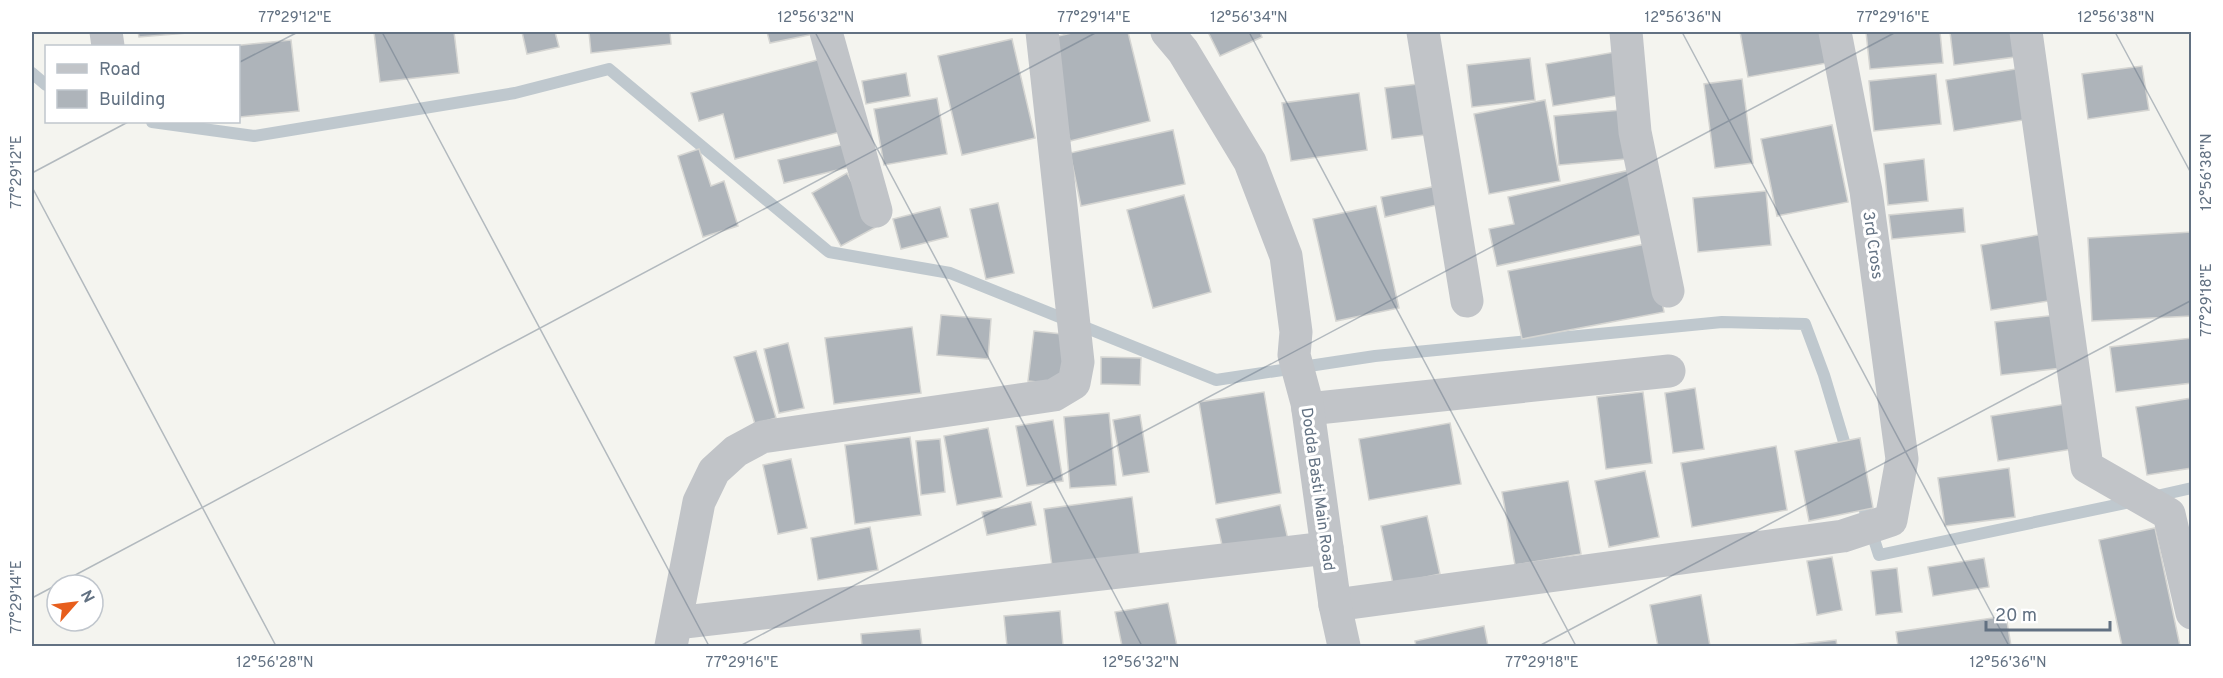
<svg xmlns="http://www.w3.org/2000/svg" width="2223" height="678" font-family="Overpass,sans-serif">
<rect width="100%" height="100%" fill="#f4f4ef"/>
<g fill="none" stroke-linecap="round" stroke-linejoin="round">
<g stroke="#bfc8ce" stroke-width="12">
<path d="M32,73L46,85"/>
<path d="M152,122L254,136L515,93L609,69L829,252L950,273L1216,380L1375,356L1722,322L1805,324L1824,375L1848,455"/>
<path d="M1860,495L1879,555L2135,501"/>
<path d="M2152,497L2192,488"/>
</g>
</g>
<g fill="#aeb4ba" stroke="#d5d5d2" stroke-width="1.5">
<path d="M138,32H200L139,37Z"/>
<path d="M374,32H454L459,73L380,82Z"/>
<path d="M522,32H555L559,47L527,54Z"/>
<path d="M589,32H670L671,44L591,53Z"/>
<path d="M767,32H819V33L770,43Z"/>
<path d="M1076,32H1128L1150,121L1070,141L1045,39Z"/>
<path d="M1208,32H1260L1262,37L1220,56Z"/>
<path d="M1740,32H1821L1827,63L1748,77Z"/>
<path d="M1866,32H1940L1943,63L1870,69Z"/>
<path d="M1950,32H2012L2015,57L1954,65Z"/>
<path d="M1012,39L1035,138L962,155L938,56Z"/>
<path d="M291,40L299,111L240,117L238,46H232Z"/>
<path d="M1615,52L1622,95L1553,106L1546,64Z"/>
<path d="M825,58L844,131L735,159L723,114L699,121L691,93Z"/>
<path d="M1530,58L1535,100L1472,107L1467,65Z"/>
<path d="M2142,66L2149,110L2088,119L2082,74Z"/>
<path d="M2022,68L2030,119L1954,131L1946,80Z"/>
<path d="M906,73L910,96L866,104L862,81Z"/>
<path d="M1936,74L1941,124L1874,131L1869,81Z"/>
<path d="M1742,79L1753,163L1715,168L1704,84Z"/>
<path d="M1426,83L1433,134L1392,139L1385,88Z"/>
<path d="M1359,93L1367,150L1291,161L1282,103Z"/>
<path d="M937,98L947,154L884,165L874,109Z"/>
<path d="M1545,100L1560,181L1489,194L1474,114Z"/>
<path d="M1621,110L1626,159L1559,165L1554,116Z"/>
<path d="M1832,125L1848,202L1777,216L1761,139Z"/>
<path d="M1173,130L1185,184L1081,206L1070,153Z"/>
<path d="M845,144L850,167L784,183L778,160Z"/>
<path d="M699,149L711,186L724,181L738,226L703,237L678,156Z"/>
<path d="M1924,159L1928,201L1888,205L1884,164Z"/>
<path d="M1639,168L1653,232L1497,266L1489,229L1514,224L1508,197Z"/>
<path d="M847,173L876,227L841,246L812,193Z"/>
<path d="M1437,186L1441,204L1385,217L1381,197Z"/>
<path d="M1766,191L1771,245L1698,252L1693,198Z"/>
<path d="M1184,195L1211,292L1153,308L1127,210Z"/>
<path d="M998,203L1014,273L986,279L970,209Z"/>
<path d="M1376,206L1399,308L1336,321L1313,219Z"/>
<path d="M940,207L948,237L901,249L893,219Z"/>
<path d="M1963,208L1965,232L1892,239L1889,215Z"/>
<path d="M2192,232V316L2092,321L2088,238Z"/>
<path d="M2044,234L2055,300L1991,310L1981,245Z"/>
<path d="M1651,243L1664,312L1522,339L1508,271Z"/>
<path d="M941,315L991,319L988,359L937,355Z"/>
<path d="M2057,315L2062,368L2001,375L1995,322Z"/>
<path d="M912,327L921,393L834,404L825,338Z"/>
<path d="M1034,331L1071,335L1066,385L1028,381Z"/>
<path d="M2192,338V383L2116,392L2110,347Z"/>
<path d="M788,343L804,408L779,413L764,349Z"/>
<path d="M756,351L776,418L755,424L734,357Z"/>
<path d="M1101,357L1141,358L1140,385L1101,384Z"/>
<path d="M1695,388L1704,449L1673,453L1665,393Z"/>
<path d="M1264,392L1281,493L1216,504L1199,402Z"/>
<path d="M1643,392L1652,463L1606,469L1597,397Z"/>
<path d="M2192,398V468L2147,475L2136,407Z"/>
<path d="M2066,404L2073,449L1998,461L1991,416Z"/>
<path d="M1109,413L1116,485L1070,488L1064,417Z"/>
<path d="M1140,415L1149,472L1123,476L1113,420Z"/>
<path d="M1053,420L1063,481L1027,486L1016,426Z"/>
<path d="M1450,423L1461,484L1369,500L1359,439Z"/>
<path d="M988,428L1002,497L957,505L944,436Z"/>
<path d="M910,437L921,515L855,524L845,445Z"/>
<path d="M1860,438L1873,508L1809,521L1795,451Z"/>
<path d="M940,439L945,492L921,495L916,441Z"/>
<path d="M1776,446L1787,510L1692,527L1681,463Z"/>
<path d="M791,459L807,528L778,534L763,465Z"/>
<path d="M2009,468L2015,517L1945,526L1938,478Z"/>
<path d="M1645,471L1659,537L1609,547L1595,481Z"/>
<path d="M1568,481L1581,554L1515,565L1502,492Z"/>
<path d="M1132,497L1141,565L1053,573L1044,509Z"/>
<path d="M1031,502L1036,525L987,535L982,512Z"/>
<path d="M1280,505L1289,544L1225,558L1216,519Z"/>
<path d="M1427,516L1440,574L1393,584L1381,526Z"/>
<path d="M870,527L878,570L818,580L811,538Z"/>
<path d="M2155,528L2180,646H2122L2099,540Z"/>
<path d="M1832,557L1842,610L1817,615L1807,561Z"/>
<path d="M1984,558L1989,587L1933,596L1928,567Z"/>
<path d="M1897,568L1902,612L1876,615L1871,571Z"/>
<path d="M1701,595L1710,646H1658L1650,605Z"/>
<path d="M1168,603L1177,646H1122L1115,612Z"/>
<path d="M1060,611L1063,646H1007L1004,616Z"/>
<path d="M2006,616L2011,646H1898L1896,632Z"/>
<path d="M1484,626L1488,646H1416L1415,641Z"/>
<path d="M920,629L922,646H862L861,634Z"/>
<path d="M1836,640L1837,646H1782Z"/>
</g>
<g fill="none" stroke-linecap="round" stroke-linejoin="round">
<g stroke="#c1c4c8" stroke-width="33">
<path d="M106,32L108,46"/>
<path d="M826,32L876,211"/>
<path d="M1423,32L1467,301"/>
<path d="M1626,32L1635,132L1668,291"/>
<path d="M2026,32L2087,467L2169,514L2192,613"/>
<path d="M1308,409L1669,371"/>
<path d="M1335,605L1843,536L1891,520L1902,459L1866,191L1835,32"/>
<path d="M676,623L1327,548"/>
<path d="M671,646L699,502L714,471L736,451L762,437L1054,395L1074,383L1078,362L1042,32"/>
</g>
<path stroke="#c1c4c8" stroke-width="33" d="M1167,32L1183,51L1250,162L1286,256L1296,332L1294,355L1307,403L1335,605L1344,646"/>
</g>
<path fill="none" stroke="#627182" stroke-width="1.5" stroke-opacity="0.45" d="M382,32L709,646M815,32L1142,646M1249,32L1576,646M1682,32L2009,646M2115,32L2192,175M238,63L298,32M32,173L128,122M32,187L276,646M32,598L1097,32M740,646L1896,32M1539,646L2192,300"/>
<g text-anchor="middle" stroke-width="6" stroke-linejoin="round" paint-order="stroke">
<g font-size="16" fill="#627182" stroke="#fff">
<text transform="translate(1874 245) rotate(82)" y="6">3rd Cross</text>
<text transform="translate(1319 489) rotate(82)" y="6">Dodda Basti Main Road</text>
</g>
</g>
<rect width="2223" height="678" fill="none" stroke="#ffffff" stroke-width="66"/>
<rect x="45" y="45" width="195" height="78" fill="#ffffff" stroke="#c0c6cd" stroke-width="1.5"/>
<rect x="57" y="64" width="30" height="9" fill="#c1c4c8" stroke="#c0c6cd" stroke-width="1.5"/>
<text x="99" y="75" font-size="18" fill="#627182">Road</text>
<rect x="57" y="90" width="30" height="18" fill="#aeb4ba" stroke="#c0c6cd" stroke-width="1.5"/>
<text x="99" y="105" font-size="18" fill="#627182">Building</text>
<g transform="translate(75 603) rotate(62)"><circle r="28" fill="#ffffff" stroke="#c0c6cd" stroke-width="1.5"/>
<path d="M0-4.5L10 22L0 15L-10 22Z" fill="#e75e1c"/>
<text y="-9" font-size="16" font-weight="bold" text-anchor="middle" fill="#627182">N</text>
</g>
<path d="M1986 621v9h124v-9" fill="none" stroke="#627182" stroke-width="3"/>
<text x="1995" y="621" font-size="18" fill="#627182" stroke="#ffffff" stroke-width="4.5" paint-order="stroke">20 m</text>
<rect x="33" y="33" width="2157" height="612" fill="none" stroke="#627182" stroke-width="2"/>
<g font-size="15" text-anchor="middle" fill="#627182">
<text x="295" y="22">77°29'12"E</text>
<text x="816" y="22">12°56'32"N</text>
<text x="1094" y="22">77°29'14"E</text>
<text x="1249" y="22">12°56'34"N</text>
<text x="1683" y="22">12°56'36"N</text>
<text x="1893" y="22">77°29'16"E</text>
<text x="2116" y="22">12°56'38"N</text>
<text transform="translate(2206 172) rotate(-90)" y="5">12°56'38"N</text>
<text transform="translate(16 172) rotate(-90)" y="5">77°29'12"E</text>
<text transform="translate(2206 300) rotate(-90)" y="5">77°29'18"E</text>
<text transform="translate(16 597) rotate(-90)" y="5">77°29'14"E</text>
<text x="275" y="667">12°56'28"N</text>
<text x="742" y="667">77°29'16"E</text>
<text x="1141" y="667">12°56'32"N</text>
<text x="1542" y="667">77°29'18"E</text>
<text x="2008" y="667">12°56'36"N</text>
</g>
</svg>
